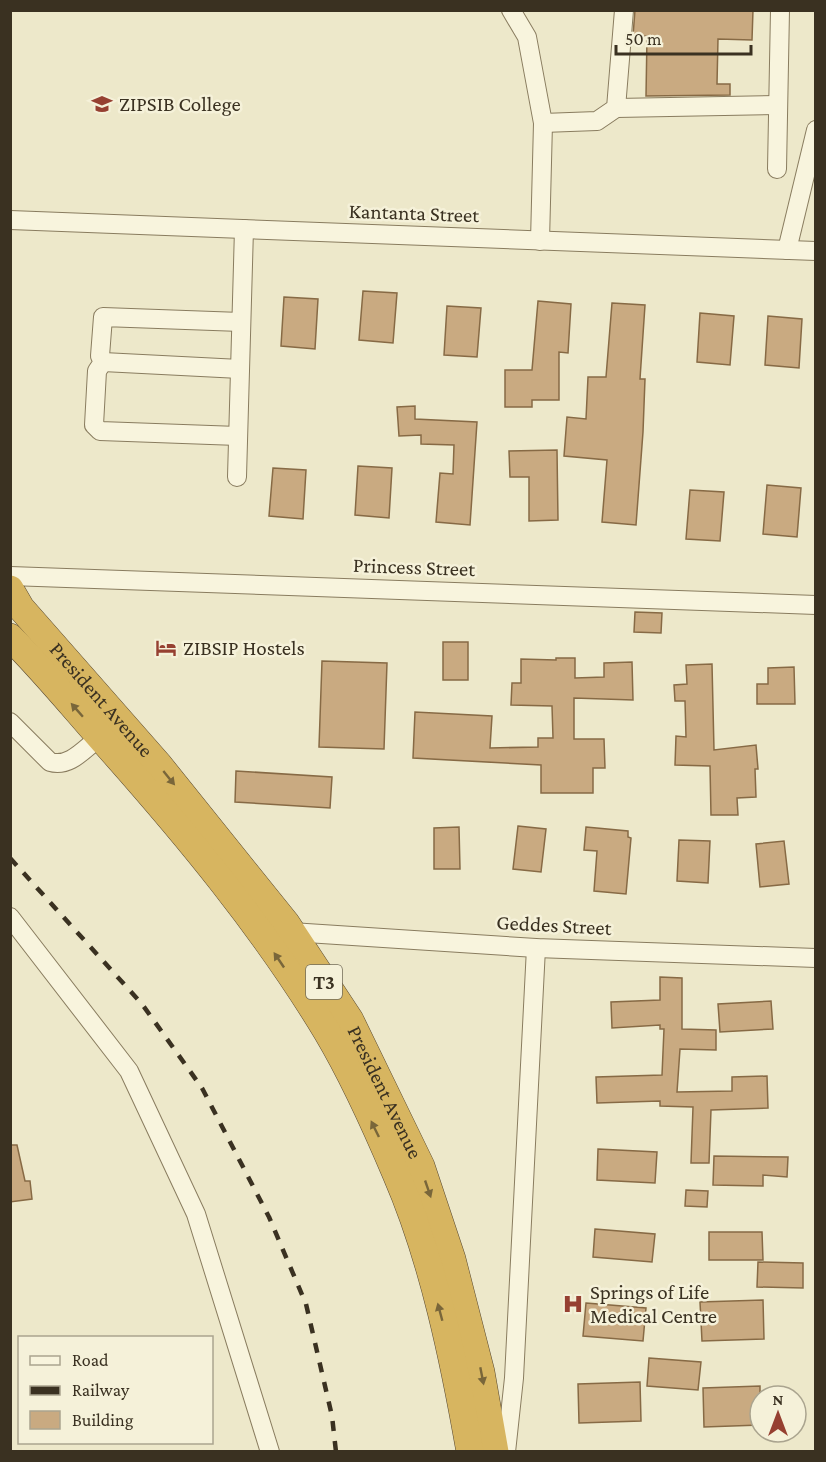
<svg xmlns="http://www.w3.org/2000/svg" width="826" height="1462" font-family="'Crimson Pro',serif">
<rect width="100%" height="100%" fill="#ede8ca"/>
<g fill="#c9aa81" stroke="#876a45" stroke-width="1.5">
<path d="M635,10H753L752,40L718,39L717,84H730V95L646,96L647,36H633Z"/>
<path d="M363,291L397,293L393,343L359,340Z"/>
<path d="M284,297L318,299L315,349L281,346Z"/>
<path d="M538,301L571,304L568,353L559,352V400H532V407H505V370H532Z"/>
<path d="M612,303L645,305L640,379H645L643,432L636,525L602,522L607,460L564,456L567,417L586,419L588,377H606Z"/>
<path d="M447,306L481,308L477,357L444,355Z"/>
<path d="M700,313L734,316L730,365L697,362Z"/>
<path d="M768,316L802,319L799,368L765,365Z"/>
<path d="M415,406V419L477,422L470,525L436,522L440,473L453,474L454,445L421,444V435L399,436L397,407Z"/>
<path d="M557,450L558,520L529,521V477H510L509,451Z"/>
<path d="M358,466L392,468L389,518L355,515Z"/>
<path d="M273,468L306,470L303,519L269,516Z"/>
<path d="M767,485L801,488L797,537L763,534Z"/>
<path d="M690,490L724,492L720,541L686,539Z"/>
<path d="M635,612L662,613L661,633L634,632Z"/>
<rect x="443" y="642" width="25" height="38"/>
<path d="M556,658H575V678L604,677V663L632,662L633,700L574,698V739H604L605,768H593V793H541V765L413,758L415,712L492,716L490,748L538,747V738H553L552,706L511,705L512,683H521V659L556,660Z"/>
<path d="M322,661L387,663L384,749L319,747Z"/>
<path d="M712,664L714,750L756,745L758,769H755L756,797L737,798L738,815H711L710,766L675,765L676,736L686,737L685,701H675L674,685L687,684L686,665Z"/>
<path d="M794,667L795,704H757V684H768V668Z"/>
<path d="M236,771L332,777L330,808L235,802Z"/>
<path d="M518,826L546,829L541,872L513,869Z"/>
<path d="M459,827L460,869H434V828Z"/>
<path d="M586,827L628,831V837L631,838L626,894L594,891L597,851L584,850Z"/>
<path d="M679,840L710,841L708,883L677,881Z"/>
<path d="M784,841L789,884L760,887L756,844Z"/>
<path d="M660,977L682,978V1029L716,1030V1050L680,1049L677,1092L732,1091V1077L767,1076L768,1108L711,1110L709,1163H691L693,1107L660,1106V1101L597,1103L596,1077L662,1075L664,1029H660V1025L612,1028L611,1002L660,1000Z"/>
<path d="M771,1001L773,1029L720,1032L718,1004Z"/>
<path d="M10,1145H17L25,1181H30L32,1199L10,1202Z"/>
<path d="M598,1149L657,1152L655,1183L597,1180Z"/>
<path d="M714,1156L788,1157L787,1177L763,1175V1186L713,1185Z"/>
<path d="M686,1190L708,1191L707,1207L685,1206Z"/>
<path d="M595,1229L655,1234L652,1262L593,1257Z"/>
<path d="M709,1232H762L763,1260H709Z"/>
<path d="M758,1262L803,1263V1288L757,1287Z"/>
<path d="M763,1300L764,1339L702,1341L700,1302Z"/>
<path d="M586,1303L646,1308L643,1341L583,1336Z"/>
<path d="M649,1358L701,1362L698,1390L647,1386Z"/>
<path d="M640,1382L641,1421L579,1423L578,1384Z"/>
<path d="M760,1386V1425L704,1427L703,1388Z"/>
</g>
<g fill="none" stroke-linecap="round" stroke-linejoin="round">
<g stroke="#897c5f" stroke-width="20">
<g id="minor">
<path d="M511,10L527,37L543,123L540,241"/>
<path d="M616,108L778,105"/>
<path d="M543,123L597,121L616,108L624,10"/>
<path d="M777,169L780,10"/>
<path d="M10,220L816,251"/>
<path d="M787,250L816,130"/>
<path d="M103,362L240,369"/>
<path d="M238,436L100,431L94,425L97,371L103,362L100,356L103,317L241,322"/>
<path d="M237,477L244,229"/>
<path d="M10,576L816,605"/>
<path d="M10,722L50,762C70,768 85,748 100,737"/>
<path d="M10,917L129,1071L196,1214L270,1452"/>
<path d="M291,932L536,948L816,958"/>
<path d="M506,1452L514,1378L536,948"/>
</g>
</g>
<g stroke="#584932" stroke-width="28">
<g id="highway">
<path id="s1" d="M10,589L21,608L159,765L220,841L286,923L350,1020L421,1166L452,1259L481,1372L495,1452"/>
<path d="M10,637C44,671 74,708 106,744C186,834 265,929 327,1032C352,1074 377,1129 396,1174C433,1259 454,1361 470,1452"/>
</g>
</g>
<use href="#minor" stroke="#f8f4dd" stroke-width="18"/>
<use href="#highway" stroke="#d7b560" stroke-width="27"/>
<path stroke="#3a3121" stroke-width="4.5" stroke-dasharray="10 10" stroke-linecap="butt" d="M10,858L142,1004L202,1088L269,1217L306,1304L332,1416L336,1452"/>
</g>
<defs><path id="oneway-solid" d="M-6-.8H1V-3.2L6.5 0L1 3.2V.8H-6Z" transform="scale(1.5)"/></defs>
<g fill="#79663a">
<use href="#oneway-solid" transform="translate(77 710) rotate(-131)"/>
<use href="#oneway-solid" transform="translate(169 778) rotate(51)"/>
<use href="#oneway-solid" transform="translate(279 960) rotate(-124)"/>
<use href="#oneway-solid" transform="translate(375 1129) rotate(-116)"/>
<use href="#oneway-solid" transform="translate(428 1189) rotate(71)"/>
<use href="#oneway-solid" transform="translate(440 1312) rotate(-105)"/>
<use href="#oneway-solid" transform="translate(482 1376) rotate(79)"/>
</g>
<defs>
<g id="university-bare" transform="scale(1.62)"><path d="M0-5L7-2L0 1L-7-2ZM-4 1L0 2.5L4 1V4Q0 6-4 4Z" fill="#964031" stroke="#f5f1d9" stroke-width="2.5" paint-order="stroke"/></g>
<g id="hotel-bare" transform="scale(1.62)"><path d="M-6-4.5h1.5V1H6V5H4.5V3h-9V5H-6ZM-4 0a1.8 1.8 0 1 1 3.6 0ZM.5 0V-2.5h3Q6-2.5 6 0Z" fill="#964031" stroke="#f5f1d9" stroke-width="2.5" paint-order="stroke"/></g>
<g id="hospital-bare" transform="scale(1.62)"><path d="M-5-5h3v3.5h4V-5h3V5h-3V1.5h-4V5h-3Z" fill="#964031" stroke="#f5f1d9" stroke-width="2.5" paint-order="stroke"/></g>
</defs>
<g fill-rule="evenodd">
<use href="#university-bare" x="102" y="104"/>
<use href="#hotel-bare" x="166" y="648"/>
<use href="#hospital-bare" x="573" y="1304"/>
</g>
<g text-anchor="middle" stroke-width="5" stroke-linejoin="round" paint-order="stroke">
<rect fill="#f5f1d9" stroke="#726b58" stroke-width="1.5" x="306" y="965" width="36" height="34" rx="4.5"/>
<g font-size="20" font-weight="bold" fill="#3a3121">
<text x="324" y="989">T3</text>
</g>
<g font-size="21" fill="#3a3121" stroke="#f5f1d9" text-anchor="start">
<text x="119" y="111">ZIPSIB College</text>
<text x="183" y="655">ZIBSIP Hostels</text>
<text x="590" y="1299">Springs of Life<tspan x="590" dy="24">Medical Centre</tspan></text>
</g>
<g font-size="21" fill="#3a3121" stroke="#f5f1d9">
<text transform="translate(414 213) rotate(2)" y="7">Kantanta Street</text>
<text transform="translate(414 567) rotate(2)" y="7">Princess Street</text>
<text dy="7" stroke="none"><textPath href="#s1" startOffset="144">President Avenue</textPath></text>
<text transform="translate(554 925) rotate(3)" y="7">Geddes Street</text>
<text dy="7" stroke="none"><textPath href="#s1" startOffset="630">President Avenue</textPath></text>
</g>
</g>
<rect width="826" height="1462" fill="none" stroke="#3a3121" stroke-width="24"/>
<rect x="18" y="1336" width="195" height="108" fill="#f5f1d9" stroke="#aaa48f" stroke-width="1.5"/>
<rect x="30" y="1356" width="30" height="9" fill="#f8f4dd" stroke="#aaa48f" stroke-width="1.5"/>
<text x="72" y="1366" font-size="18" fill="#3a3121">Road</text>
<rect x="30" y="1386" width="30" height="9" fill="#3a3121" stroke="#aaa48f" stroke-width="1.5"/>
<text x="72" y="1396" font-size="18" fill="#3a3121">Railway</text>
<rect x="30" y="1411" width="30" height="18" fill="#c9aa81" stroke="#aaa48f" stroke-width="1.5"/>
<text x="72" y="1426" font-size="18" fill="#3a3121">Building</text>
<g transform="translate(778 1414)"><circle r="28" fill="#f5f1d9" stroke="#aaa48f" stroke-width="1.5"/>
<path d="M0-4.5L10 22L0 15L-10 22Z" fill="#964031"/>
<text y="-9" font-size="16" font-weight="bold" text-anchor="middle" fill="#3a3121">N</text>
</g>
<path d="M616 45v9h135v-9" fill="none" stroke="#3a3121" stroke-width="3"/>
<text x="625" y="45" font-size="18" fill="#3a3121" stroke="#f5f1d9" stroke-width="4.5" paint-order="stroke">50 m</text>
</svg>
